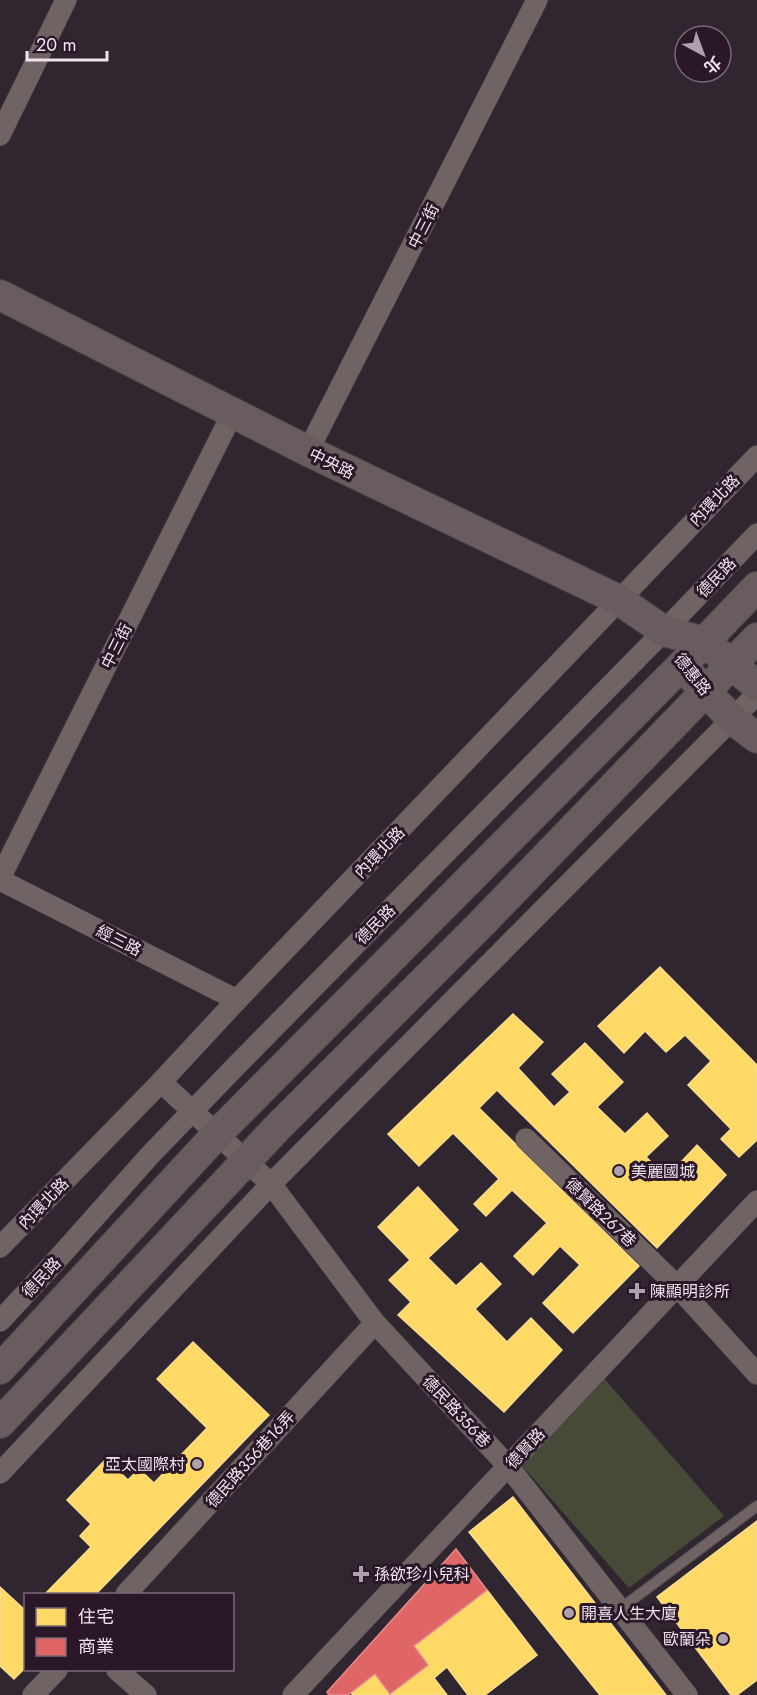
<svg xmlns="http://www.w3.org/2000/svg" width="757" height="1695" font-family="Jost,'Noto Sans TC',sans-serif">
<rect width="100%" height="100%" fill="#302630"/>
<path fill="#474a36" d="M602,1376L724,1516L629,1588L518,1461Z"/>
<g fill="#ffd966" stroke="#fadc8f" stroke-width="1.5">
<path d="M660,967L757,1065V1140L739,1157L721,1139L731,1129L688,1085L711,1061L685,1035L666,1052L645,1031L624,1053L598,1026Z"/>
<path d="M513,1014L543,1042L518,1068L554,1107L570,1092L552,1074L585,1043L623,1082L597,1107L625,1134L647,1113L668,1136L646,1157L667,1177L697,1145L726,1175L657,1248L497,1090L479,1108L639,1266L573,1333L543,1303L580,1265L560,1246L533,1275L514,1256L547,1223L512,1190L486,1216L474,1204L499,1179L453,1133L419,1166L388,1134Z"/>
<path d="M418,1187L458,1230L428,1258L456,1286L481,1263L501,1284L475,1309L507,1342L531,1318L562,1350L504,1412L398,1315L411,1302L389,1280L410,1260L378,1227Z"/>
<path d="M193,1342L269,1415L96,1594H45L91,1547L80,1536L91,1524L67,1500L106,1459L128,1480L139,1469L154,1483L207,1428L157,1379Z"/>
<path d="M513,1497L666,1695H600L469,1532Z"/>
<path d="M757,1521V1680L737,1695H731L657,1597Z"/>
<path d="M0,1587L26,1611V1667L14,1679L0,1666Z"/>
<path d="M487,1590L537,1655L485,1695H468L447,1667L434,1678L447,1695H353L351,1693L375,1674L390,1694L428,1665L414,1646Z"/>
</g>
<path fill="#e06666" stroke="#e48c8f" stroke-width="1.5" d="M456,1549L487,1590L414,1646L428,1665L390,1694L375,1674L348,1695H329L327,1692Z"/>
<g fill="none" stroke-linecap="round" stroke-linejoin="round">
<g stroke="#4a414a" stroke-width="12">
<path id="lane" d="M620,1609L757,1506"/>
</g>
<g stroke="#4a414a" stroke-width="22">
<g id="street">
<path d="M0,135L66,0"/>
<path d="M308,451L537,0"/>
<path d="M0,878L232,414"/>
<path d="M0,880L237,1000"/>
<path d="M161,1082L271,1184L375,1323L508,1466L687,1695"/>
<path d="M526,1139L677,1286L757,1374"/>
<path d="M0,1247L161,1082L237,1000L757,456"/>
<path d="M0,1321L54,1263L151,1154L236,1066L664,631L757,534"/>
<path d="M0,1473L271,1184L757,694"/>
<path d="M126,1594L375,1323"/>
<path d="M117,1670L146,1695"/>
<path d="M33,1695L57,1670"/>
<path d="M293,1695L757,1201"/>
</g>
</g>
<g stroke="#4a414a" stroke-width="32">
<g id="secondary">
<path d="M0,295L308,451L619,600L664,631L705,642L757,686"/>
<path d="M692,677L733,720L757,738"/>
<path d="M0,1369L218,1133L682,665L757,587"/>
<path d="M0,1423L276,1129L482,923L757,638"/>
</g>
</g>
<use href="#lane" stroke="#6f6364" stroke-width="10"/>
<use href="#street" stroke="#6f6364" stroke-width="21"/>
<use href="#secondary" stroke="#685c5f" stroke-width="30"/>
</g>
<g fill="#aca1ac" stroke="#2a1829" stroke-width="2">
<circle cx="619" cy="1171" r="6"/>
<path d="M634 1282h6v6h6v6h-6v6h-6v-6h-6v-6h6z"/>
<circle cx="197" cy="1464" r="6"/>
<path d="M358 1565h6v6h6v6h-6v6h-6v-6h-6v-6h6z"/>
<circle cx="569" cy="1613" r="6"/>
<circle cx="723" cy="1639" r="6"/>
</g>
<g text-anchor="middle" stroke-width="6" stroke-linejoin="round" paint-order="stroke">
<g font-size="16" fill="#efe3ee" stroke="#2a1829">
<text transform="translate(423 226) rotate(-63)" y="6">中三街</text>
<text transform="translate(332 463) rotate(26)" y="6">中央路</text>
<text transform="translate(714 500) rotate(-46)" y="6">內環北路</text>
<text transform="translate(716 577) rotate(-46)" y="6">德民路</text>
<text transform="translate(116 646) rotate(-63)" y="6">中三街</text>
<text transform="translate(693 674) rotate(52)" y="6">德惠路</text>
<text transform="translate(379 852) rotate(-46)" y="6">內環北路</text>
<text transform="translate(375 924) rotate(-45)" y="6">德民路</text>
<text transform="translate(119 940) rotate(27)" y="6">經三路</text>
<text transform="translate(43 1203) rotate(-46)" y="6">內環北路</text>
<text transform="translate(601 1212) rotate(44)" y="6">德賢路267巷</text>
<text transform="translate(41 1277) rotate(-47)" y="6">德民路</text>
<text transform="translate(457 1411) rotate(47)" y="6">德民路356巷</text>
<text transform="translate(525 1448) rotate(-47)" y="6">德賢路</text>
<text transform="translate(250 1459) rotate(-48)" y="6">德民路356巷16弄</text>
</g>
<g font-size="16" fill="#efe3ee" stroke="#2a1829" text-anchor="start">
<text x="631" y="1177">美麗國城</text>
<text x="650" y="1297">陳顯明診所</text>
<text x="185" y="1470" text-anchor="end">亞太國際村</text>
<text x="374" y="1580">孫欲珍小兒科</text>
<text x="581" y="1619">開喜人生大廈</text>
<text x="711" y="1645" text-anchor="end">歐蘭朵</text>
</g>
</g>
<rect x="24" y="1593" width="210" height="78" fill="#2a1829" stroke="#796978" stroke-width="1.5"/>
<rect x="36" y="1608" width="30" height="18" fill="#ffd966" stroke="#796978" stroke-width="1.5"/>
<text x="78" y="1623" font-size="18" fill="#efe3ee">住宅</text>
<rect x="36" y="1638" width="30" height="18" fill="#e06666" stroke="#796978" stroke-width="1.5"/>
<text x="78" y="1653" font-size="18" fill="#efe3ee">商業</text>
<g transform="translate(703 54) rotate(139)"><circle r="28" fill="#2a1829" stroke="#796978" stroke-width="1.5"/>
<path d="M0-4.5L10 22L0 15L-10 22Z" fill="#aca1ac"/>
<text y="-9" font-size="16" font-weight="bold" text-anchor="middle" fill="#efe3ee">北</text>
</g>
<path d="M27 51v9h80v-9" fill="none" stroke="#efe3ee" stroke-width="3"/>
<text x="36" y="51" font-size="18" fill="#efe3ee" stroke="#2a1829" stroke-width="4.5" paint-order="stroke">20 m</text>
</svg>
